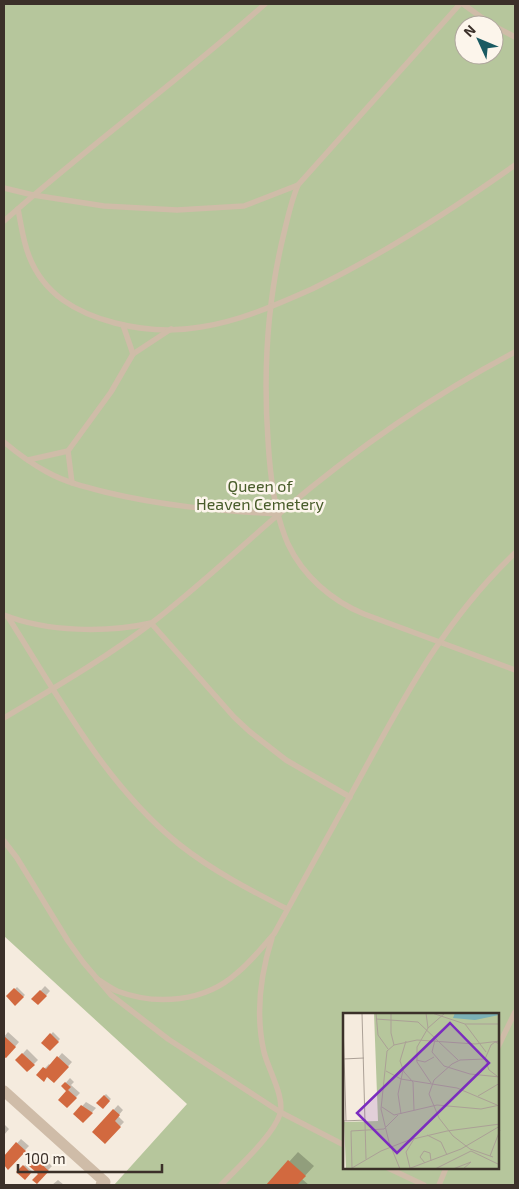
<svg xmlns="http://www.w3.org/2000/svg" width="519" height="1189" font-family="'Exo 2',sans-serif">
<rect width="100%" height="100%" fill="#f5ebde"/>
<path fill="#b6c69c" fill-rule="evenodd" d="M4,4H515V1185H114L187,1104L4,936ZM464,25H494V55H464ZM344,1014H498V1168H344Z"/>
<g fill="#0003">
<path d="M45,986L50,991L38,1004L33,999Z"/>
<path d="M17,987L25,995L15,1004L8,996Z"/>
<path d="M8,1032L19,1042L6,1057L4,1055L6,1052L4,1050V1037Z"/>
<path d="M53,1032L60,1039L50,1050L43,1043Z"/>
<path d="M27,1049L38,1060L27,1071L17,1060Z"/>
<path d="M62,1053L72,1062L54,1082L48,1076L38,1075L49,1064L51,1066Z"/>
<path d="M70,1078L74,1082L71,1085L80,1093L67,1106L68,1091L63,1086Z"/>
<path d="M106,1094L111,1099L103,1107L98,1102Z"/>
<path d="M86,1102L96,1108L83,1122L75,1114Z"/>
<path d="M118,1105L123,1110L118,1116L124,1122L105,1142L94,1132Z"/>
<path d="M4,1124L9,1129L4,1135Z"/>
<path d="M21,1139L29,1146L8,1168L4,1164V1157Z"/>
<path d="M298,1152L314,1166L302,1179L309,1185H268Z"/>
<path d="M41,1156L52,1166L37,1182L39,1174L31,1166Z"/>
<path d="M25,1165L32,1171L25,1179L18,1172Z"/>
<path d="M58,1180L64,1185H52Z"/>
</g>
<g fill="#d2693f">
<path d="M14,988L24,997L15,1006L6,996Z"/>
<path d="M40,990L47,996L38,1005L31,999Z"/>
<path d="M50,1033L59,1042L50,1051L41,1043Z"/>
<path d="M4,1036L16,1047L6,1058L4,1057Z"/>
<path d="M22,1053L35,1065L27,1072L15,1060Z"/>
<path d="M57,1056L69,1067L54,1083L47,1077L44,1082L36,1075L43,1067L46,1069Z"/>
<path d="M65,1082L71,1087L68,1090L77,1098L67,1108L58,1100L66,1091L61,1086Z"/>
<path d="M104,1095L110,1101L103,1109L96,1103Z"/>
<path d="M81,1105L93,1113L83,1123L73,1114Z"/>
<path d="M113,1109L120,1115L115,1121L121,1127L105,1144L92,1132Z"/>
<path d="M16,1142L26,1151L8,1170L4,1165V1156Z"/>
<path d="M36,1159L49,1171L37,1184L32,1180L38,1174L29,1166Z"/>
<path d="M288,1160L306,1176L297,1185H266Z"/>
<path d="M23,1165L31,1173L25,1180L16,1172Z"/>
</g>
<g fill="none" stroke-linecap="round" stroke-linejoin="round">
<g stroke="#cfbca8" stroke-width="5.5">
<path d="M460,4L298,185C291,201 288,217 284,233C267,302 263,369 268,440C270,474 274,512 288,544C303,576 332,601 364,614L515,670"/>
<path d="M463,4L492,25"/>
<path d="M494,26L515,37"/>
<path d="M4,188L33,195L104,206L177,210L244,206L298,185"/>
<path d="M18,209C21,224 23,241 29,256C44,295 77,313 115,323C142,330 173,332 201,327C240,321 276,305 312,289C384,254 450,211 515,165"/>
<path d="M4,221C88,146 180,80 265,4"/>
<path d="M133,354L171,329"/>
<path d="M4,442C17,453 32,464 47,472C65,482 85,487 105,492C162,506 220,511 279,514"/>
<path d="M68,451L72,483"/>
<path d="M28,460L68,451L111,392L133,354L123,325"/>
<path d="M4,615C47,632 107,633 151,623L234,717L249,731L286,760L350,797"/>
<path d="M8,617C59,697 105,785 180,845C213,871 250,890 287,909"/>
<path d="M4,718C54,688 106,658 153,622C197,588 237,550 279,514C352,452 431,396 515,352"/>
<path d="M4,841L17,858L68,941L83,962L111,995L168,1039L280,1112L344,1145"/>
<path d="M97,979C104,983 110,988 117,991C157,1006 205,1002 237,973C251,962 262,947 274,934C301,885 328,836 355,787C402,701 443,621 515,553"/>
<path d="M498,1047L515,1012"/>
<path d="M388,1168L424,1185"/>
<path d="M221,1185C237,1168 273,1136 280,1114C285,1097 268,1069 264,1052C255,1013 260,976 272,938"/>
<path d="M439,1185L446,1168"/>
</g>
<path stroke="#cfbca8" stroke-width="11" d="M4,1091L105,1182L101,1185"/>
</g>
<g text-anchor="middle" stroke-width="5" stroke-linejoin="round" paint-order="stroke">
<g font-size="16" fill="#485c2a" stroke="#fcf5eb">
<text x="260" y="492">Queen of<tspan x="260" dy="18">Heaven Cemetery</tspan></text>
</g>
</g>
<g transform="translate(343 1013)">
<rect width="156" height="156" fill="#f5ebde"/>
<path d="M31,0H156V156H3L1,109L35,108Z" fill="#b6c69c"/>
<path d="M112,0H157L156,2L132,7L110,5Z" fill="#7ab0b6"/>
<path fill="none" stroke="#aba096" stroke-width="1" d="M19,0L23,146M33,0L35,22L45,36M48,0V20L51,32M83,0L85,15M89,0L122,11H157M33,6L75,9L115,47M0,10L3,108M122,11L143,39M92,27L89,39L101,53L127,61L157,64M63,28L57,48L61,59L70,69L71,97M0,46L21,45M142,46L117,47L109,51L91,67L86,81L96,105L110,123L127,136L150,144M73,47L82,49L91,44M43,58L58,66L114,75L154,92M154,63L146,57L142,46L148,32L152,29L157,31M88,70L74,49V34L85,15L102,0M135,83L157,70M39,94L51,102L94,92L138,96L157,92M58,101L55,81L60,57M55,102L41,116L8,118L9,155L38,138L66,127L104,118L157,111M0,108L23,107M84,122L98,129L104,142M0,132V154M147,143L157,117M82,150L77,144L81,138L87,140L88,148M67,155L63,139L71,126M57,156L46,129L38,96L44,38L51,32L74,27L132,31L157,28M65,156L118,136L157,113M92,156L128,138L157,152M110,156L128,149L120,156"/>
<path fill="#7b2cbf" fill-opacity="0.15" stroke="#7b2cbf" stroke-width="2.5" d="M107,10L146,50L54,140L14,100Z"/>
<rect width="156" height="156" fill="none" stroke="#3b3029" stroke-width="2.5"/>
</g>
<rect width="519" height="1189" fill="none" stroke="#3b3029" stroke-width="10"/>
<g transform="translate(479 40) rotate(314)"><circle r="24" fill="#fcf5eb" stroke="#afa69d"/>
<path d="M0-4L9 19L0 12L-9 19Z" fill="#195a62"/>
<text y="-8" font-size="14" font-weight="bold" text-anchor="middle" fill="#3b3029">N</text>
</g>
<path d="M18 1164v8h144v-8" fill="none" stroke="#3b3029" stroke-width="2.5"/>
<text x="25" y="1164" font-size="15" fill="#3b3029" stroke="#fcf5eb" stroke-width="4" paint-order="stroke">100 m</text>
</svg>
